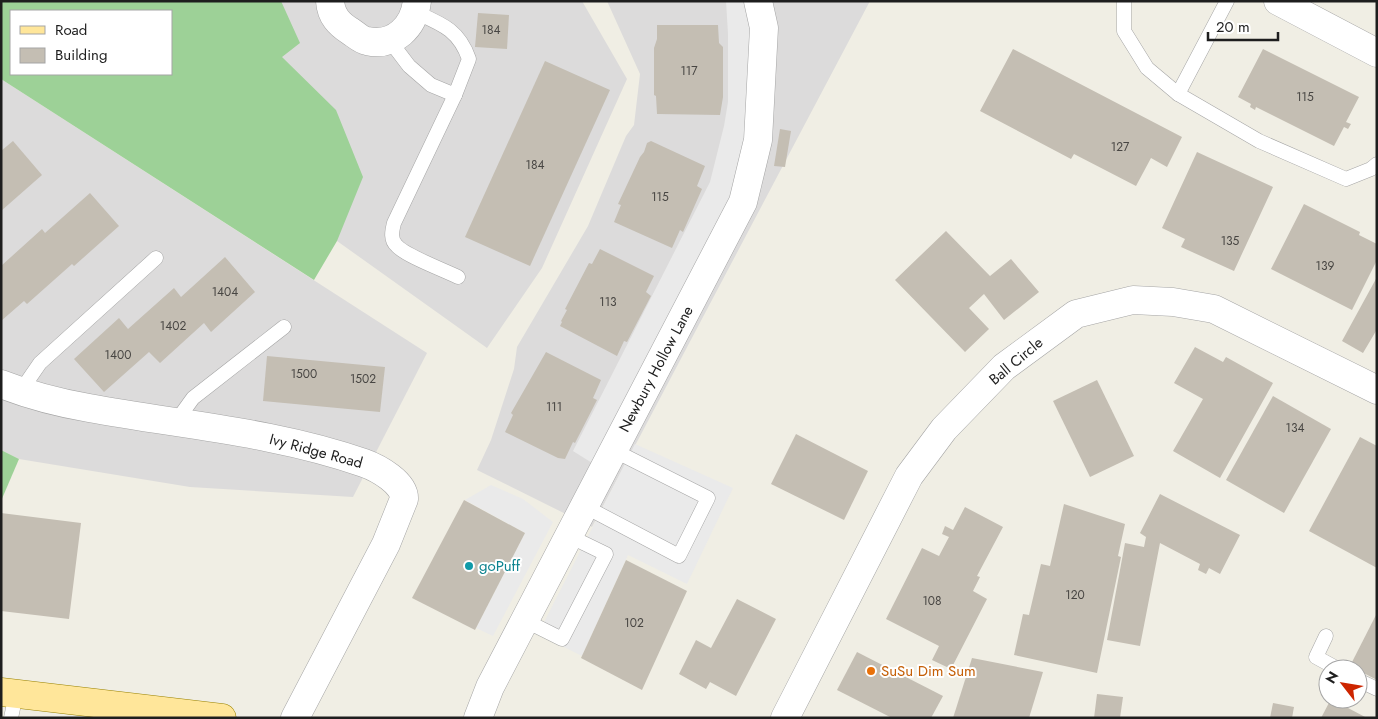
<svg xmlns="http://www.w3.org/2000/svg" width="1378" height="719" font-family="Jost,sans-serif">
<rect width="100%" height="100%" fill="#f0eee4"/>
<g fill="#dcdbdb">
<path d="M2,1H582L627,79L542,268L487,348L103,74H171V11Z"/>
<path d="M607,1H870L592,527L477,470L491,440L514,369L517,347L588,226L626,136L634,125L640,74Z"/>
<path d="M1,79L427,353L353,497L190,487L19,459L1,450Z"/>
</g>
<g fill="#9dd197" fill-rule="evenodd">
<path d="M1,1H281L300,43L282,57L336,110L363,177L337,241L314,280L1,79ZM11,11H171V74H11Z"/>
<path d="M1,450L19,459L1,501Z"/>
</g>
<g fill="#eaeaea">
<path d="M726,1H772V112L608,473L573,451L710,182L724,126L728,102V34Z"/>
<path d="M635,444L733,488L687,584L628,555L582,656L538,634Z"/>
<path d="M491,485L523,499L553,522L493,636L476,628L525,533L465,500Z"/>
</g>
<g fill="#c4beb3">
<path d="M478,13L509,15L507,49L475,47Z"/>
<path d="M657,25H718L719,43L723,47V97L720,115L657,114L656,96L654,95V48L657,39Z"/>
<path d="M1013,49L1182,137L1167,167L1151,158L1136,186L1074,154L1071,159L980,111Z"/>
<path d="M1263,49L1359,97L1346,122L1351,124L1348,129L1344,127L1334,146L1256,107L1255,110L1250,107L1251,104L1238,97Z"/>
<path d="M545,61L610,90L530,266L465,237Z"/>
<path d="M780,129L791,131L785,167L774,166Z"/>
<path d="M13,141L42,175L1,211V151Z"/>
<path d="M651,141L705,166L697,186L702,189L683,232L680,230L672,248L614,222L621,205L618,204L640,157L644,152L647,143Z"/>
<path d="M1197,152L1273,187L1234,271L1181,247L1185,239L1162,228Z"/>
<path d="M90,193L119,226L74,266L72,264L27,304L24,301L1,321V266L42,229L45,233Z"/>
<path d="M1304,204L1360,232L1359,235L1377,244V260L1352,310L1271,269Z"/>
<path d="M946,231L990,276L1011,259L1039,292L1004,320L984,294L969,308L989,329L965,352L895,280Z"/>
<path d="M600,249L654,276L646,292L651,296L627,342L624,341L617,356L560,326L562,322L561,321L567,310L565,309L589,263L592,264Z"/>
<path d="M225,257L255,292L211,332L204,323L160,363L149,352L104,392L74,359L119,318L128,329L174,288L181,297Z"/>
<path d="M1377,277V331H1376L1363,353L1342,341Z"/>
<path d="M1195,347L1223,362L1226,357L1273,383L1220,478L1173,451L1203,399L1174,383Z"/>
<path d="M546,352L601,380L593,398L597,400L575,443L573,442L565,459L558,458L505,432L513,415L511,413Z"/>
<path d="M267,356L385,367L380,412L263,401Z"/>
<path d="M1097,380L1134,456L1090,477L1053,401Z"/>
<path d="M1273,396L1331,429L1284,513L1226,480Z"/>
<path d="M796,434L868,471L844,520L771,484Z"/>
<path d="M1360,437L1377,446V568L1309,531Z"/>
<path d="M1160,494L1240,535L1220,574L1209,568L1206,574L1198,570L1200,564L1160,543L1140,646L1107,640L1125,543L1144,547L1146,537L1140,533Z"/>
<path d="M464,500L525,533L475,630L412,598Z"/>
<path d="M1064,504L1125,524L1118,556L1121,557L1097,673L1014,655L1023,614L1029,615L1041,564L1050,566Z"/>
<path d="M965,507L1003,527L977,576L980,577L973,591L987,599L951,669L932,660L939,646L886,619L922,548L939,556L949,537L942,534L945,526L953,530Z"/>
<path d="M1,513L81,523L69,619L1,611Z"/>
<path d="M626,560L687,591L642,690L581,658Z"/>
<path d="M737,599L776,619L736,696L710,682L706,689L679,674L696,640L711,648Z"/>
<path d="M1377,613V680L1350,666Z"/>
<path d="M857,652L943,696L931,718H892L837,690Z"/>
<path d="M972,658L1043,672L1029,718H953Z"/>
<path d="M1097,694L1123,697L1120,718H1094Z"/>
<path d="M1331,699L1367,718H1321Z"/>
<path d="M1273,703L1294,707L1292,718H1270Z"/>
</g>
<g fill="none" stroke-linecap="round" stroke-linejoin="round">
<g stroke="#a5a5a5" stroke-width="15">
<g id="lane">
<path d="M1124,1V31L1147,68L1178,94L1259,141L1346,179L1371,169L1377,164"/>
<path d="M390,41L409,66L431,85L455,95L469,59C459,30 442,24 415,12"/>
<path d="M1178,94L1227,1"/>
<path d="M455,95L394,223C392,231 390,240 397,246C406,256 444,270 458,277"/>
<path d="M20,392L40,363L156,258"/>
<path d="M175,423L193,398L284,327"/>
<path d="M584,506L679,556L708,498L613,450"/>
<path d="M524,620L562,639L606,554L569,536"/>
<path d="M1326,636L1316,657L1338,669"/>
<path d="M1358,680L1377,689"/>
<path d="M11,718L16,694"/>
</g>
</g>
<g stroke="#a5a5a5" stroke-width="29">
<g id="street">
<path d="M330,1C331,16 339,24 350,31C355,34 361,40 367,41C394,47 414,27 417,1"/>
<path d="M1278,1L1377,53"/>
<path d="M1,384C29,395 60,403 89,408C181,425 276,432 364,463C378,468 405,483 404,499L386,544L295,718"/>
<path d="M478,718L490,687L743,202L758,140L764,28L758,1"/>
<path d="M785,718L909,476L944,429L1004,367L1076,314L1133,300L1173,302L1214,309L1377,390"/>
</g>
</g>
<g stroke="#998200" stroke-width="29">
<path id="primary" d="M1,692L222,718"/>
</g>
<use href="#lane" stroke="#fff" stroke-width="14"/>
<use href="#street" stroke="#fff" stroke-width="28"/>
<use href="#primary" stroke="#ffe69a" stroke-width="28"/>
</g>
<circle fill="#0f9aa8" stroke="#fff" stroke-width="2" cx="469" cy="566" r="5"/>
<circle fill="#e8710a" stroke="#fff" stroke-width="2" cx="871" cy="671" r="5"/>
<g text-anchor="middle" stroke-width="4" stroke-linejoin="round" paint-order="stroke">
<g font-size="12" fill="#484643">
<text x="491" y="34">184</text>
<text x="689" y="75">117</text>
<text x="1305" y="101">115</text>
<text x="1120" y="151">127</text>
<text x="535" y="169">184</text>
<text x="660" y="201">115</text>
<text x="1230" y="245">135</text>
<text x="1325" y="270">139</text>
<text x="225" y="296">1404</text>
<text x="608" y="306">113</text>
<text x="173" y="330">1402</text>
<text x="118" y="359">1400</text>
<text x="304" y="378">1500</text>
<text x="363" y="383">1502</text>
<text x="554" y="411">111</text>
<text x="1295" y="432">134</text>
<text x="1075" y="599">120</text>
<text x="932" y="605">108</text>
<text x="634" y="627">102</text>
</g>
<g font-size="15" fill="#1e1e1e" stroke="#fff">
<text transform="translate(1016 361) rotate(-40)" y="5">Ball Circle</text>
<text transform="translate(656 369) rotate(-62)" y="5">Newbury Hollow Lane</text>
<text transform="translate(316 451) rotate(15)" y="5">Ivy Ridge Road</text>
</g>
<g font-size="15" fill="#0d838f" stroke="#fff" text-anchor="start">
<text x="479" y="571">goPuff</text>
</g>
<g font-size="15" fill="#c56008" stroke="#fff" text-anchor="start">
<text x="881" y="676">SuSu Dim Sum</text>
</g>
</g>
<rect width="1378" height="719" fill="none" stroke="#1e1e1e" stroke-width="5"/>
<rect x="10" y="10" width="162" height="65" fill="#ffffff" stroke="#a5a5a5"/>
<rect x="20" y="26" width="25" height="8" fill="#ffe69a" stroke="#a5a5a5"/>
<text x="55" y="35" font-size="15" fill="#1e1e1e">Road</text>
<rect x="20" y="48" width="25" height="15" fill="#c4beb3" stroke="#a5a5a5"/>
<text x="55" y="60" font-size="15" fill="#1e1e1e">Building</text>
<g transform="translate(1343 684) rotate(301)"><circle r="24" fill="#ffffff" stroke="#a5a5a5"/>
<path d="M0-4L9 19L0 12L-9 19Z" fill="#cd2500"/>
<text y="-8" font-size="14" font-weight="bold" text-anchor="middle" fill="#1e1e1e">N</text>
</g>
<path d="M1208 32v8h70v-8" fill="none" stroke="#1e1e1e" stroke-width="2.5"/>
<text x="1216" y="32" font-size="15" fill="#1e1e1e" stroke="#ffffff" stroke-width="4" paint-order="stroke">20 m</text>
</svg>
